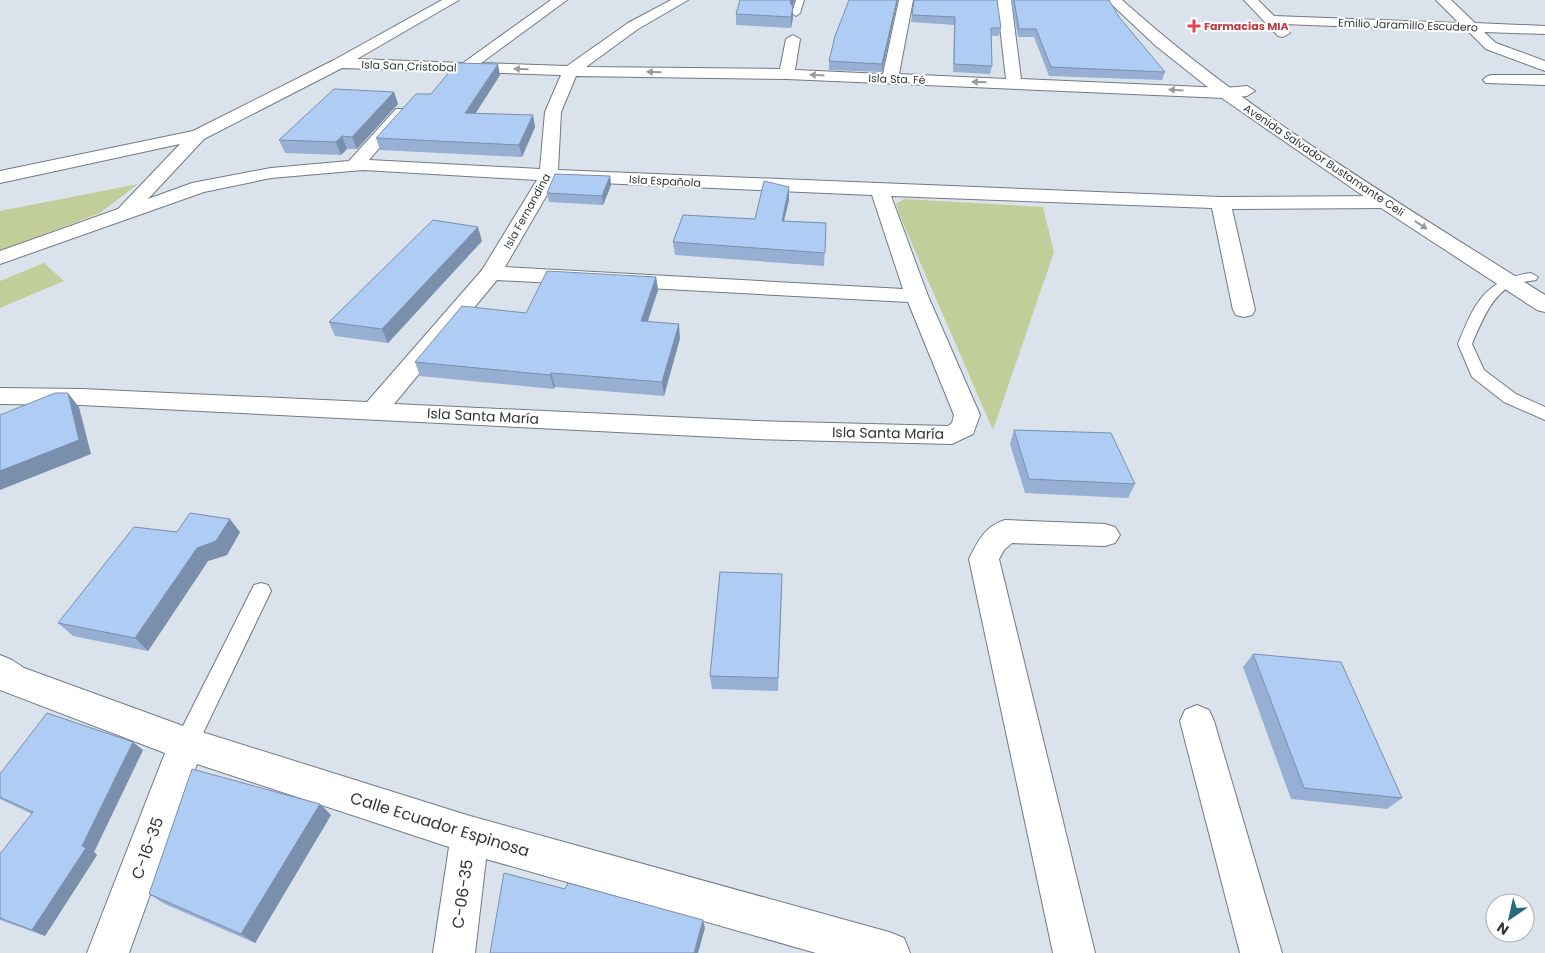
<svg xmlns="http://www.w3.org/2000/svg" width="1545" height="953" font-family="Poppins,sans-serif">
<rect width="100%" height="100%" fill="#dae2ec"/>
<g fill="#c2ce9a">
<path d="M138,184L100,213L0,251V211Z"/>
<path d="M904,199L1043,207L1054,252L993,430L900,216L896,204Z"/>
<path d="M44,263L64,281L0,308V281Z"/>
</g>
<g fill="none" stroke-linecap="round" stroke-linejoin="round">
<g stroke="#737a83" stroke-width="2">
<g id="lane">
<path d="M796,0H804L800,13L796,16L792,13Z"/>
<path d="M1531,273L1538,277L1536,280C1528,282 1519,281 1512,285C1491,296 1481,323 1472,344L1484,370L1516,394L1545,407V420L1504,402L1472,377L1458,344C1474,304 1485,279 1531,273Z"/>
<path d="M261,583L268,585L271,591L194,752L186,755L178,752L175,744L178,736L254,585Z"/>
</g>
</g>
<g stroke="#737a83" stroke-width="2">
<g id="street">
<path d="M442,0H459L357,59L463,63L551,0H567L481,63L567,66L628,23L671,0H688L638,29L586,67L780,69L786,39L793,35L800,39L795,70L883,74L899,0H913L899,74L1006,79L997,0H1011L1021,79L1225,88L1247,86L1255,91L1247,96L1225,98L787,79L576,76L561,112L558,170L1221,197L1385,196L1392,198L1395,202L1392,206L1385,208L1232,209L1255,310L1252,315L1244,317L1236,315L1233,310L1212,208L891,196L928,296L980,415L973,434L952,444L757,439L81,405L0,404V388L81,389L367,402L482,270L537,180L363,170L271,178L204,192L0,264V251L118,209L180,144L0,183V171L193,131L334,60ZM342,68L561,75L545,112L540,169L369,160L410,112L408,109H396L349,161L271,168L192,183L148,199L204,139ZM555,181L872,195L903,289L505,267ZM497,280L908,302L954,415L952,423L948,426L757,421L394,404Z"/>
<path d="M1244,0H1258L1274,16L1459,23L1436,0H1451L1475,23L1545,26V34L1484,32L1496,43L1545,61V71L1486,49L1468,31L1283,24L1290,33L1283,37L1278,36Z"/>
<path d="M1491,75H1545V85L1486,83L1483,80L1486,77Z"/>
<path d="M1005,520L1105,524L1115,527L1120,535L1115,543L1105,546L1012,543L1004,550L999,559L1095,953H1053L969,559C978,541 985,526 1005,520Z"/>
<path d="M0,655L12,660L24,668L186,727L470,816L889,932L904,938L910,953H816L486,859L475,953H433L449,847L197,764L129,953H87L165,753L0,690Z"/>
<path d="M1197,705L1209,710L1214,721L1282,953H1240L1180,721L1185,710Z"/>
</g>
</g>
<g stroke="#737a83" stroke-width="2">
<path id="secondary" d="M1107,0H1122C1250,115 1400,203 1545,295V312L1537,310L1378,206L1219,96L1156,46Z"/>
</g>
<use href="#lane" fill="#fff" fill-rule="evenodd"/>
<use href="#street" fill="#fff" fill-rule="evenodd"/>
<use href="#secondary" fill="#fff" fill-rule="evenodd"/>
</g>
<g fill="#96afd2">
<path d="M740,0H795L792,6L793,18L791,28L736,25V14Z"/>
<path d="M898,0L882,72L829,70V61Z"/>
<path d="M914,0L1001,28L999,36H991L992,66L990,74L953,72L954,25L911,22Z"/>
<path d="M1011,0H1109L1119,17L1165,72L1162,80L1049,76L1034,37H1018Z"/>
<path d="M500,75L475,114L533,115L535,127L522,157L380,150L376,138L431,94Z"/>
<path d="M394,92L398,104L357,149H347L341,155L285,153L279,140Z"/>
<path d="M610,176L611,185L603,205L549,202L547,193Z"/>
<path d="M789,187V200L784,221L826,223L824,266L675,255L673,242L755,219Z"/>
<path d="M482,241L388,343L335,336L329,322Z"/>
<path d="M656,277L658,290L648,321L680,338L664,396L555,387L554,389L420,376L415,362L526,313Z"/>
<path d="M1014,430L1135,484L1128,498L1025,493L1010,444Z"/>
<path d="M177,532H240L227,555L208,561L148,651L73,636L58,623Z"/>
<path d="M782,587L778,691L712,689L710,676Z"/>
<path d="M1253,654L1402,798L1387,809L1291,799L1243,667Z"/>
<path d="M143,750L94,852L97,855L45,936L0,920V854L32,814L0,799V774Z"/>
<path d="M320,804L331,815L255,943L165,904L149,894Z"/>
</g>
<g fill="#7a8fab">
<path d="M791,0H795L790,12V2Z"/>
<path d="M897,0H898L882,72V64Z"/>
<path d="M793,7V18L791,28V17Z"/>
<path d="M498,64L500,75L468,125L465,113Z"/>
<path d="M394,92L398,104L357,149L352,137Z"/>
<path d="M533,115L535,127L522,157L519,145Z"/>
<path d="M342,136L347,149L341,155L336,142Z"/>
<path d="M610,176L611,185L603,205L602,196Z"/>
<path d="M789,187V200L781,233L782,221Z"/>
<path d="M478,227L482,241L388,343L382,329Z"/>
<path d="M656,277L658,290L643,335L641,321Z"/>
<path d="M679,324L680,338L664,396L662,382Z"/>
<path d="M551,373L555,387L554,389L550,375Z"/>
<path d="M68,393L79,407L91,454L0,490V471Z"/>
<path d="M230,519L240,532L227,555L208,561L148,651L135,638L197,548Z"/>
<path d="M133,742L143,750L94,852L97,855L45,936L32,930L82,846Z"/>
<path d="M320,804L331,815L255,943L241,934Z"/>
<path d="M703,920L705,928L698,953H694Z"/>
</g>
<g fill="#aeccf4" stroke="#7a8fab">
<path d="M740,0H791L790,2L793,7L791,17L736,14Z"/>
<path d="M849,0H897L882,64L829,61L835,36Z"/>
<path d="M914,0H997L1001,28H991L992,66L954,64L955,17L912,15Z"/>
<path d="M1014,0H1109L1119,17L1165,72L1051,67L1036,29H1019Z"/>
<path d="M457,63L498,64L465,113L533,115L519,145L376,138L416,94H431Z"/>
<path d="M334,89L394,92L352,137L342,136L336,142L279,140Z"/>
<path d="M555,174L610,176L602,196L547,193Z"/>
<path d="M764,181L789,187L782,221L826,223L825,253L673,242L683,215L755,219Z"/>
<path d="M433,220L478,227L382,329L329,322Z"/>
<path d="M547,271L656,277L641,321L679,324L662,382L551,373L550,375L415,362L462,306L526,313Z"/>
<path d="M55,393H68L79,440L0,471V415Z"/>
<path d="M1014,430L1111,433L1135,484L1029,479Z"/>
<path d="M190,513L230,519L216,541L197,548L135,638L58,623L134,527L177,532Z"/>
<path d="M720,572L782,574L778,678L710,676Z"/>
<path d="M1253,654L1341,662L1402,798L1304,788Z"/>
<path d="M47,713L133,742L82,846L86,848L32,930L0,918V854L33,812L0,797V774Z"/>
<path d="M192,769L320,804L241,934L149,894Z"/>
<path d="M504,873L565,889L568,883L703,920L694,953H490Z"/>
</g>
<defs><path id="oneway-solid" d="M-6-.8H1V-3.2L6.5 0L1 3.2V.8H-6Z" transform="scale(1.25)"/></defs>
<g fill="#9a9b9d">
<use href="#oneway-solid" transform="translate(521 69) rotate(-178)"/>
<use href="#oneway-solid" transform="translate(654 72) rotate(-179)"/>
<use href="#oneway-solid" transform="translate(817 75) rotate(-177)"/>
<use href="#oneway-solid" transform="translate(979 82) rotate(-178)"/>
<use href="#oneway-solid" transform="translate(1176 90) rotate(-177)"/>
<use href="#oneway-solid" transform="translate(1421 225) rotate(33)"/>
</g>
<path fill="#e0444e" stroke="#fff" stroke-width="2" d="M1191.5 18.5h5v5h5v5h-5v5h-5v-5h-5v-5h5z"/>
<g text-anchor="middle" stroke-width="4" stroke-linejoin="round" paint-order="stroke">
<g font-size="11" fill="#34373b" stroke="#fff">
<text transform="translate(1408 25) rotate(2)" y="4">Emilio Jaramillo Escudero</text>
<text transform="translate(409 66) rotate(2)" y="4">Isla San Cristobal</text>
<text transform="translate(897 79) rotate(2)" y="4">Isla Sta. Fé</text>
<text transform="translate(1324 160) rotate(34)" y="4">Avenida Salvador Bustamante Celi</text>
<text transform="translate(665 181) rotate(3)" y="4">Isla Española</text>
<text transform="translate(527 211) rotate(-61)" y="4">Isla Fernandina</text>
</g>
<g font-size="11" font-weight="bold" fill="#be3a42" stroke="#fff" text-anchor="start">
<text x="1204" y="30">Farmacias MIA</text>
</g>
<g font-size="14" fill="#34373b" stroke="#fff">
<text transform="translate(483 416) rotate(3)" y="5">Isla Santa María</text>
<text transform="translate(888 433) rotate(1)" y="5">Isla Santa María</text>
</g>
<g font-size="16" fill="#34373b" stroke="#fff">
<text transform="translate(440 824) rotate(17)" y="6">Calle Ecuador Espinosa</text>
<text transform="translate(147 848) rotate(-70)" y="6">C-16-35</text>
<text transform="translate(462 894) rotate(-82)" y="6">C-06-35</text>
</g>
</g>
<g transform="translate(1510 918) rotate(214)"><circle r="24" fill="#ffffff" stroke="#aeafb1"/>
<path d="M0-4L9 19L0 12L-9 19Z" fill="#28697d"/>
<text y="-8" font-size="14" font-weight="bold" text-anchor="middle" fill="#34373b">N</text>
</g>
</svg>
